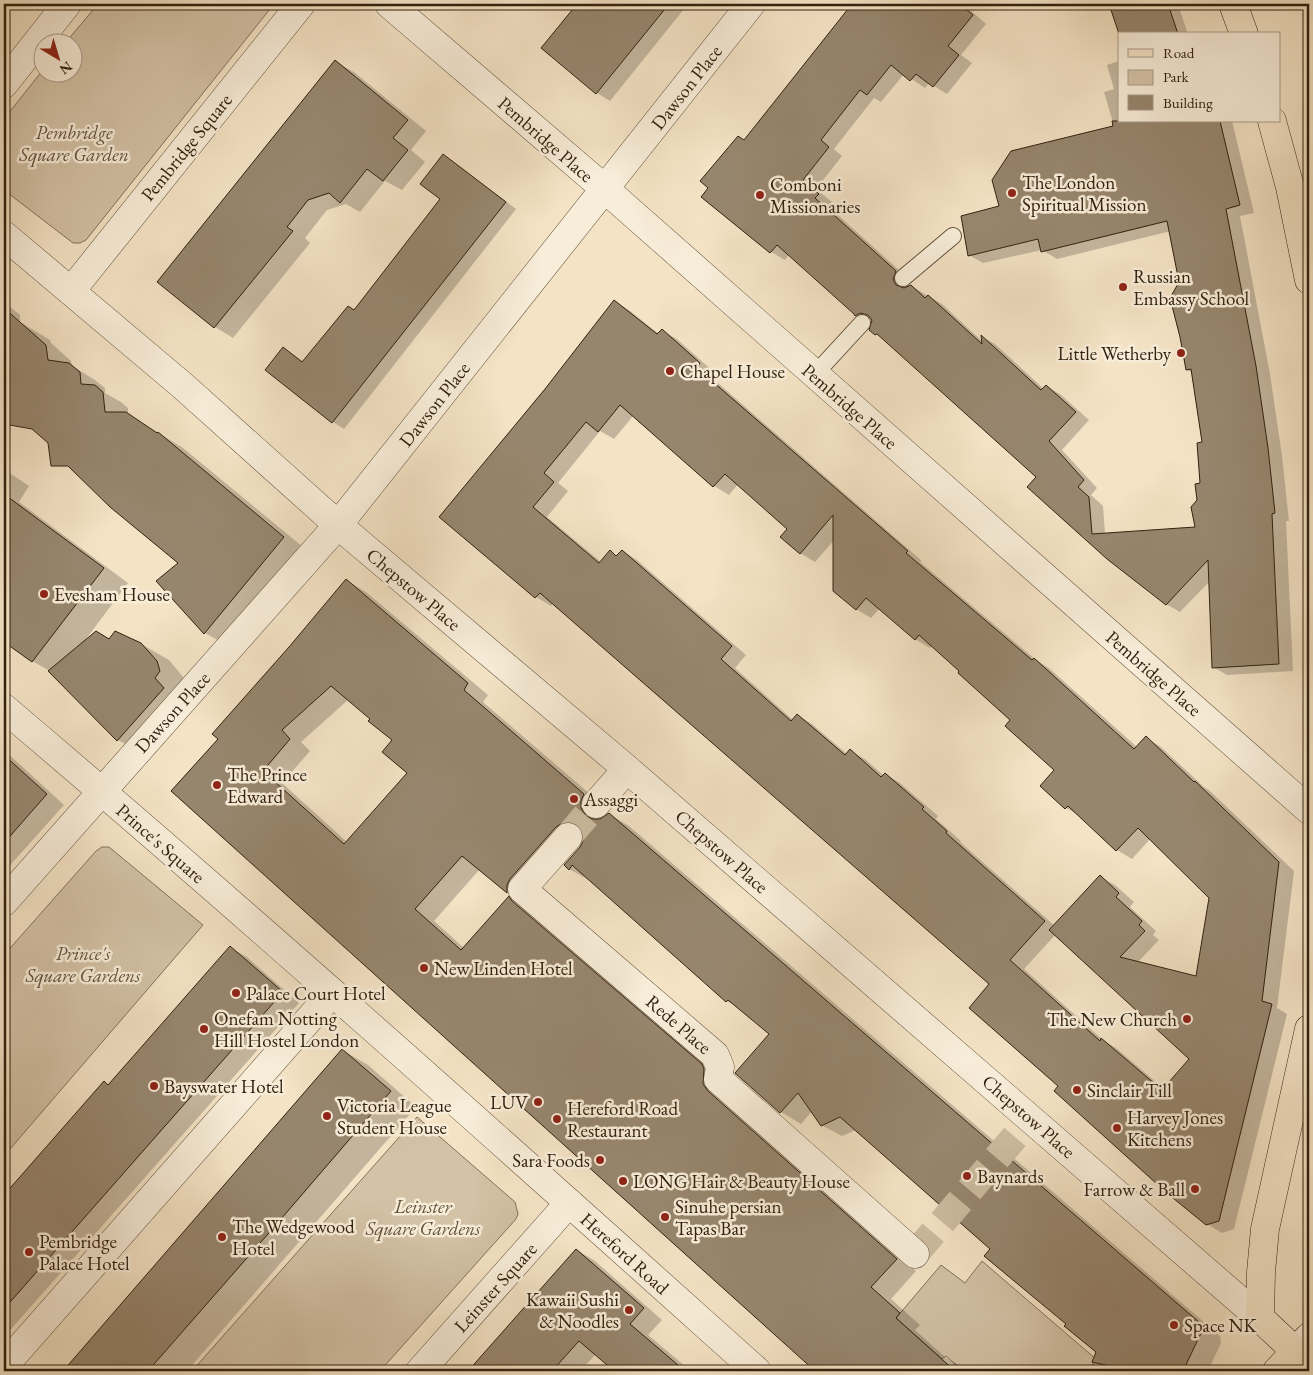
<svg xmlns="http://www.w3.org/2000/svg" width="1313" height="1375" font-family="'EB Garamond',serif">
<rect width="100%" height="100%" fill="#f4e3c5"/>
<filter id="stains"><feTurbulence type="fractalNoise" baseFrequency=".004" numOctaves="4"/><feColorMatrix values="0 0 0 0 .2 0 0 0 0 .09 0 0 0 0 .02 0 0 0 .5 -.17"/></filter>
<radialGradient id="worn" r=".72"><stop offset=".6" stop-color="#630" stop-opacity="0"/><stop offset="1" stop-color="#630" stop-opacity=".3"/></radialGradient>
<g fill="#d3c2a6" stroke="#82725a">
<path d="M98,4H274L86,240L80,243H73L4,190V119L42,71L72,72V42H66Z"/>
<path d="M102,847H109L203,925L4,1156V955L96,851Z"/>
<path d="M417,1117L515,1202L518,1214L516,1219L380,1371H192Z"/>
<path d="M982,1261L1097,1360L1087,1371H963L946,1356L942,1359L896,1318L941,1265L965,1283Z"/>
</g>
<g fill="#0003" fill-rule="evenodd">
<path d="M578,4H688L610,101L597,93L542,48Z"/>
<path d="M854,4H971L968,8L986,24L961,55L972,63L947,94L929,83L925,88L904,74L881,102L874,98L834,149L842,156L816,189L832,202L829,207L910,280L907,288L911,286L942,304L983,342L982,337L995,344L1044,389L1046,386L1060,394L1089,420L1062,450L1097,488L1091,495L1103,506L1105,534L1196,528L1198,500L1202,485L1203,443L1193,373L1187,370L1180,283L1171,231L1057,259L1042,250L983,263L969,255L1000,206L1114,126L1104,92L1114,89L1107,65L1119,61V121H1232L1254,213L1240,216L1270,374L1282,456L1289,521H1286L1293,671L1227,675L1213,667L1210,581L1180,612L1166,604L1108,558L1038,477L885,339L876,334L872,323H870L856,315L789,254L785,260L771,252L745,141Z"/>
<path d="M1110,4H1178L1188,34H1120Z"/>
<path d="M335,62L354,72L426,131L411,150L425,162L402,190L385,181L360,212L346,204L327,210L305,238L310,243L233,338L215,327Z"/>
<path d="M444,156L454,162L516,209L344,429L333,422L266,370L284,348L304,362L354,311L442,199Z"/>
<path d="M614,301L629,310L659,334L662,331L677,339L715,373L711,377L922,561L920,562L1036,660L1049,668L1137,747L1146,738L1161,747L1204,787L1210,791L1294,871L1277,1008L1287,1014L1234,1229L1222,1233L1207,1224L1060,1086L991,984L553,603L551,606L536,597L441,516L546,390ZM633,416L714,486L729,495L738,484L788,529L800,553L815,562L835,539L856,609L871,618L880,608L915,639L930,648L932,646L961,671L1012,720L1056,770L1066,808L1080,816L1117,850L1132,859L1151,838L1211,898L1197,977L1137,963L1159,940L1153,935L1156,931L1130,907L1134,902L1115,885L1100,877L1055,926L960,842L961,841L936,819L938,816L900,783L885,774L884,776L865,759L850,751L847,754L812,724L797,715L793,720L735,668L746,655L637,560L623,551L618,557L610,552L601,562L547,517L568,491L558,483L600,431L614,439ZM1056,934L1191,1059L1164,1089L1116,1048L1104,1041L1024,969Z"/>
<path d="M4,302L20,315V322L50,340L51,343L71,361L72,366L95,380L105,388V393L121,402L128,408V414L183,448L309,552L230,647L205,633L180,563L37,432L4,406Z"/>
<path d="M4,469L29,486L19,502L128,583L83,643L109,640L141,644L169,660L184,678L146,755L118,740L50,671L32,661L4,640Z"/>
<path d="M346,580L366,592L488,695L483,702L604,806L600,813L601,820L609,814L629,826L1220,1336L1221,1343L1208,1371H1089L1097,1352L992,1249L856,1130L842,1136L821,1125L812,1111L801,1124L781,1112L771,1034L739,1008L727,1001L589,880L569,869L585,840L584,833L576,838L527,903L508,892L480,869L434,921L464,948L509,898L529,909L722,1077L728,1104L916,1271L891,1299L920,1325L915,1330L945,1357L969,1371H816L173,791L220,739L290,648ZM349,699L372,718L394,740L409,773L347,842L282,783L310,751L301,742Z"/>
<path d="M4,750L64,805L4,872Z"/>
<path d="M231,948L247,957L299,1003L4,1337V1197L104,1083L109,1086Z"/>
<path d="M342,1050L368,1065L416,1107L187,1371H64Z"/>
<path d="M577,1250L595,1261L662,1320L648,1335L691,1371H616L596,1354L580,1371H470Z"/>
</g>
<g fill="#97866e" stroke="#32210f" fill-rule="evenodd">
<path d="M577,4H669L596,94L541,48Z"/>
<path d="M852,4H960L973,15L948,46L959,55L933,87L916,74L910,81L891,65L867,95L860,90L821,140L829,147L803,180L819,194L815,198L896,271L893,279L896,285L904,288L911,285L925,298L928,295L982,344L981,335L1041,390L1046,385L1076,412L1049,441L1084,480L1078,487L1089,497L1092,534L1195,527L1191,507L1197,500L1195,484L1200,483L1197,443L1202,442L1191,369L1186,370L1180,337L1170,298L1179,282L1167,221L1041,252L1038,239L968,256L961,216L999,206L992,180L1011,151L1113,126L1112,121H1220L1240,205L1226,209L1256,366L1268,448L1275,513L1272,514L1279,664L1212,668L1208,560L1166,605L1107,559L1027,487L1036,477L877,334L875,335L869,330L872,320L868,315L860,313L855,316L854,314L777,245L770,253L701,197L708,188L700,181L738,136L744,140Z"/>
<path d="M1109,4H1168L1178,34H1119Z"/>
<path d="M335,60L408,120L393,138L408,150L383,181L367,169L340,203L329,193L308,200L287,227L293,231L214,328L157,282Z"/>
<path d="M443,154L506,202L332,423L265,370L283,347L302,362L348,306L354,310L440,199L420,184Z"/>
<path d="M614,300L657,334L662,329L700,363L697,368L908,551L906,553L1032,660L1034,658L1134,749L1146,736L1194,782L1195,781L1279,862L1262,1001L1272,1004L1219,1221L1206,1225L1168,1194L1054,1091L1058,1086L969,1008L989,984L540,593L535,598L439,517L545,389ZM620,405L713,487L725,474L787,529L780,537L800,554L833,515V591L856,610L866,598L915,640L919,635L959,671L958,673L1010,720L1005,726L1054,770L1040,786L1065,809L1068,806L1116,851L1138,828L1209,898L1196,976L1120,957L1145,931L1139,925L1142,921L1116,897L1119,893L1100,875L1049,930L1189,1059L1162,1090L1101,1038L1100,1041L1010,960L1045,921L946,833L947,831L922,809L924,807L885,773L881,777L850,749L845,755L797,714L791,721L721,659L732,646L622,550L616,556L610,550L599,563L533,507L554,482L544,473L586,422L598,432Z"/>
<path d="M4,308L46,345L48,360L69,363L80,372L81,384L95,385L103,392L105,412H126L157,433L158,432L284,537L204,634L156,581L178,563L110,507L68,466H51L48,443L32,429L4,424Z"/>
<path d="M4,494L104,568L32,662L4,642Z"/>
<path d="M346,579L468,683L464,690L584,794L581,801V808L586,816L593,819H600L609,813L1200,1323L1202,1331L1183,1371H1132L1092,1362L1096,1352L1064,1326L1066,1324L984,1256L990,1249L840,1117L821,1126L798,1093L780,1113L735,1073L769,1034L728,1000L726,1002L572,865L569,870L564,865L580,847L583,841V833L578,825L571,822H564L556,827L510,879L507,885V893L462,856L415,909L461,950L509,896L512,901L702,1064L704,1069L703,1084L708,1091L897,1259L871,1287L900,1313L896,1318L955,1371H815L171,791L218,739L212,734L289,647ZM331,686L370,719L368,721L392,740L382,752L407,773L344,844L263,771L290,739L282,730Z"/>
<path d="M96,631L109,639L115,631L141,643L157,661L160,671L155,678L164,688L117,741L48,671Z"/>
<path d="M4,755L47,794L4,843Z"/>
<path d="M230,946L283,992L4,1309V1195L104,1081L108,1085Z"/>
<path d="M342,1049L391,1091L275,1226L148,1371H63Z"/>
<path d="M576,1249L644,1308L630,1324L685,1371H614L579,1341L552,1371H468Z"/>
</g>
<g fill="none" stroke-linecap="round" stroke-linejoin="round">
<g stroke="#cdbca1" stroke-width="28" stroke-dasharray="28 14" stroke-linecap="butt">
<path d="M568,837L596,804"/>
<path d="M915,1254L1031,1118"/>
</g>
<g stroke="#62523c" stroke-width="18">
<g id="lane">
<path d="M903,278L953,236"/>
<path d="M815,374L862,323"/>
</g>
</g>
<g stroke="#62523c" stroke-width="29">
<g id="street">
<path d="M389,4L605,189L1309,810"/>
<path d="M4,84L67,4"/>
<path d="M4,235L183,386L338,525L627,769L1260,1318"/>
<path d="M71,291L301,4"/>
<path d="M4,708C259,924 508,1148 757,1371"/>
<path d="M596,804L627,769"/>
<path d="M568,837L522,889L715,1055L720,1067L718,1079L915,1254"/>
<path d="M4,902L338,525L751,4"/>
<path d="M4,1366L332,993"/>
<path d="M420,1371L569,1203"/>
</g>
</g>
<g stroke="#32210f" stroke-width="29">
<path id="secondary" d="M1295,1352L1309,1337"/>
</g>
<g stroke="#32210f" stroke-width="29">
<g id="primary">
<path d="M1233,4L1244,34"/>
<path d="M1272,121L1290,187L1309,280"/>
<path d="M1309,1029L1265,1229L1261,1272L1260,1318L1309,1364"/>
<path d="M1277,1371L1295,1352"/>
</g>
</g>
<use href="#lane" stroke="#f8edd9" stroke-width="16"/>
<use href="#street" stroke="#f8edd9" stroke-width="28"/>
<use href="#secondary" stroke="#f8edd9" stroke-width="28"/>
<use href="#primary" stroke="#f4e3c5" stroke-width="28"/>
</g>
<g fill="#8f2418" stroke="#f8edd9" stroke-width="2">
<circle cx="1012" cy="193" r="5"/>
<circle cx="760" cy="195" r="5"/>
<circle cx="1123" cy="287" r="5"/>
<circle cx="1181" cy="353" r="5"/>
<circle cx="670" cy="371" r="5"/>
<circle cx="44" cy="594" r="5"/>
<circle cx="217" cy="785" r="5"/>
<circle cx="574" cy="799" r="5"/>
<circle cx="424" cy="968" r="5"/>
<circle cx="236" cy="993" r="5"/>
<circle cx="1187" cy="1019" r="5"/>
<circle cx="204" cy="1029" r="5"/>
<circle cx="154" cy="1086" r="5"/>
<circle cx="1077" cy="1090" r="5"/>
<circle cx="538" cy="1102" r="5"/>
<circle cx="327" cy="1116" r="5"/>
<circle cx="557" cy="1119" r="5"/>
<circle cx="1117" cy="1128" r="5"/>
<circle cx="600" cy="1160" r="5"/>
<circle cx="967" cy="1176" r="5"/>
<circle cx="623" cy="1181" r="5"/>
<circle cx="1195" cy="1189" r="5"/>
<circle cx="665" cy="1217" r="5"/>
<circle cx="222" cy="1237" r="5"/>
<circle cx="29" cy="1252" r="5"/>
<circle cx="629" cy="1310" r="5"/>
<circle cx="1174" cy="1325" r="5"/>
</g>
<g text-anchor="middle" stroke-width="5" stroke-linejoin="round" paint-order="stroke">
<g font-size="19" fill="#32210f" stroke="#f8edd9">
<text transform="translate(686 87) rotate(-52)" y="7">Dawson Place</text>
<text transform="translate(546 139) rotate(41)" y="7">Pembridge Place</text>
<text transform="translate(186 147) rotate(-51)" y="7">Pembridge Square</text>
<text transform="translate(434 404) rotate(-52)" y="7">Dawson Place</text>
<text transform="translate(850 406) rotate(41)" y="7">Pembridge Place</text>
<text transform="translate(414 589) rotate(40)" y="7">Chepstow Place</text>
<text transform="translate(1154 673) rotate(41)" y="7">Pembridge Place</text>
<text transform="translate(172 712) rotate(-48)" y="7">Dawson Place</text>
<text transform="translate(161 843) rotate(41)" y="7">Prince's Square</text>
<text transform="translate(722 851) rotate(41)" y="7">Chepstow Place</text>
<text transform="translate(679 1024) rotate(41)" y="7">Rede Place</text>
<text transform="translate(1029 1116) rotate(41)" y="7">Chepstow Place</text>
<text transform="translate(625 1253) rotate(42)" y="7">Hereford Road</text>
<text transform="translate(495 1287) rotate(-48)" y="7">Leinster Square</text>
</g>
<g font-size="19" font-style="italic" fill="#62513c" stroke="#f8edd9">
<text x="74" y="139">Pembridge<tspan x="74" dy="22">Square Garden</tspan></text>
<text x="83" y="960">Prince's<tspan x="83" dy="22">Square Gardens</tspan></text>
<text x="423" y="1213">Leinster<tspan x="423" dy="22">Square Gardens</tspan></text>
</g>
<g font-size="19" fill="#32210f" stroke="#f8edd9" text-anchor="start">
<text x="1022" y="189">The London<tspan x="1022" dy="22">Spiritual Mission</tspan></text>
<text x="770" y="191">Comboni<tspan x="770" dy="22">Missionaries</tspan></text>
<text x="1133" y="283">Russian<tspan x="1133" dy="22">Embassy School</tspan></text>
<text x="1171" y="360" text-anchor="end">Little Wetherby</text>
<text x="680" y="378">Chapel House</text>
<text x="54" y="601">Evesham House</text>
<text x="227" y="781">The Prince<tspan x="227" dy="22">Edward</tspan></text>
<text x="584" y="806">Assaggi</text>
<text x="434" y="975">New Linden Hotel</text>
<text x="246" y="1000">Palace Court Hotel</text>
<text x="214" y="1025">Onefam Notting<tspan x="214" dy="22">Hill Hostel London</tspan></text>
<text x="1177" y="1026" text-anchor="end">The New Church</text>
<text x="164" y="1093">Bayswater Hotel</text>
<text x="1087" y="1097">Sinclair Till</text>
<text x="528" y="1109" text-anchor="end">LUV</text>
<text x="337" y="1112">Victoria League<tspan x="337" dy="22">Student House</tspan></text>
<text x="567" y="1115">Hereford Road<tspan x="567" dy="22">Restaurant</tspan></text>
<text x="1127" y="1124">Harvey Jones<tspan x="1127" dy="22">Kitchens</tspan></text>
<text x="590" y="1167" text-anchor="end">Sara Foods</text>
<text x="977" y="1183">Baynards</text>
<text x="633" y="1188">LONG Hair &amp; Beauty House</text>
<text x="1185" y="1196" text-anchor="end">Farrow &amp; Ball</text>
<text x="675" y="1213">Sinuhe persian<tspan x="675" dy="22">Tapas Bar</tspan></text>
<text x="232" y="1233">The Wedgewood<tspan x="232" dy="22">Hotel</tspan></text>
<text x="39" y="1248">Pembridge<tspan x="39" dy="22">Palace Hotel</tspan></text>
<text x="619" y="1306" text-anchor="end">Kawaii Sushi<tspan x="619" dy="22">&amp; Noodles</tspan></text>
<text x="1184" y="1332">Space NK</text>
</g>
</g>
<rect width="1313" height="1375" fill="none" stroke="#f4e3c5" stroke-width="20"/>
<rect x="5" y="5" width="1303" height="1365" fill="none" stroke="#32210f" stroke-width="2.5"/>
<rect x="10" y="10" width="1293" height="1355" fill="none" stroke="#32210f"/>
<rect x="1118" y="32" width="162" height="90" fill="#f8edd9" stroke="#a99b88"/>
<rect x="1128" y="49" width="25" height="8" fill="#f4e3c5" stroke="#a99b88"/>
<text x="1163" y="58" font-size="15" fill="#32210f">Road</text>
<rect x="1128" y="70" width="25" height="15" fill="#d3c2a6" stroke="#a99b88"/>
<text x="1163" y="82" font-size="15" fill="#32210f">Park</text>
<rect x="1128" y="95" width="25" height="15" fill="#97866e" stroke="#a99b88"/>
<text x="1163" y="108" font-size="15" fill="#32210f">Building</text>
<g transform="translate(58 58) rotate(142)"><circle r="24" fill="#f8edd9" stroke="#a99b88"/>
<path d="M0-4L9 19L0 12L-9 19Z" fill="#8f2418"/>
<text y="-8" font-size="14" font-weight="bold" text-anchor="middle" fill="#32210f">N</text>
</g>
<rect width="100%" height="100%" filter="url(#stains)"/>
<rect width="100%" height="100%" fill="url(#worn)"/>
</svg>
